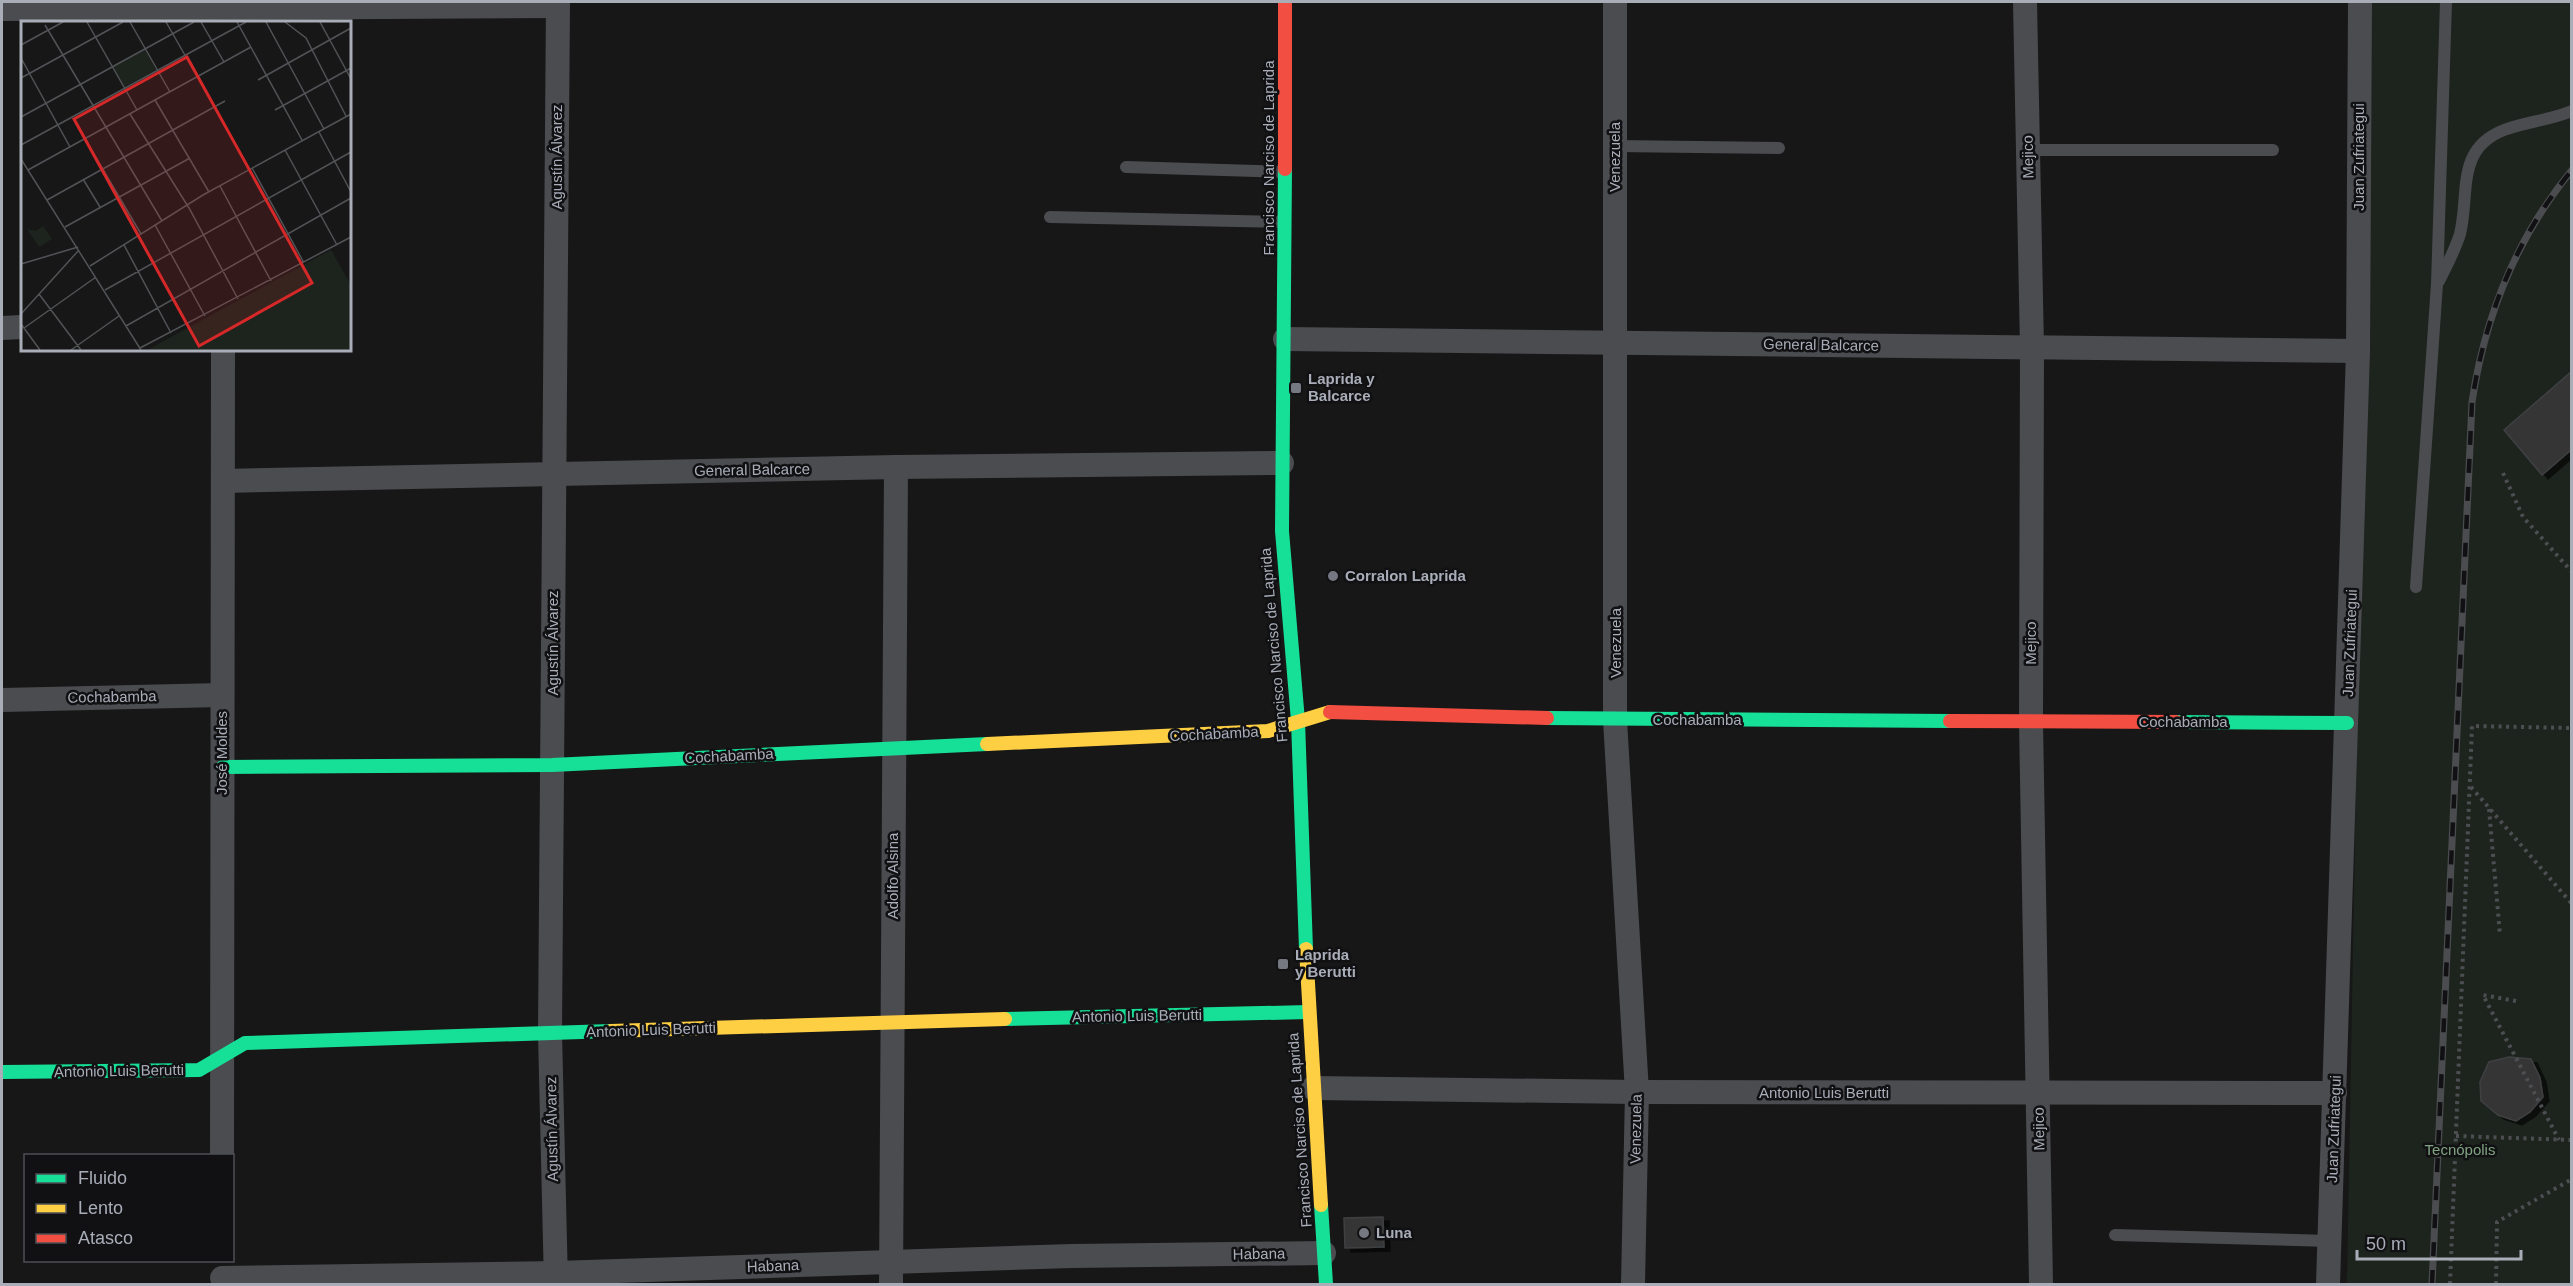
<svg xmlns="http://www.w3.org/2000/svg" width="2573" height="1286" font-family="Helvetica,sans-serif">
<defs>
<filter id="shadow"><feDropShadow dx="6" dy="4" stdDeviation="0" flood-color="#0009"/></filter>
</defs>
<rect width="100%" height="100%" fill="#171717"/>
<path fill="#1d241e" d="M2370,2H2571V1284H2347Z"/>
<g fill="#353536" stroke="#3f4043" stroke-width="1.5" filter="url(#shadow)">
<path d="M2571,372V450L2542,475L2504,430Z"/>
<path d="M2509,1057L2531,1059L2540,1078L2543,1097L2530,1112L2516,1121L2498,1115L2481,1101L2480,1082L2489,1062Z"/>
<path d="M1383,1217L1384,1247L1345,1248L1344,1218Z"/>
</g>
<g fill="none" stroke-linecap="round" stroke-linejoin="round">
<g stroke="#4d4e52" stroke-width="4" stroke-dasharray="3 4.5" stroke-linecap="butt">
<path d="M2503,473L2523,517L2572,572"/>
<path d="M2471,787L2572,904"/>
<path d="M2489,809L2500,935"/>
<path d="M2516,1001L2483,995L2559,1140"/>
<path d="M2456,1136L2572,1140"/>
<path d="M2450,1284L2472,726L2572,728"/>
<path d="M2496,1284L2497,1222L2572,1179"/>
</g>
<g stroke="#4b4c50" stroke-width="12">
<path d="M1615,146L1779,148"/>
<path d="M2028,150H2273"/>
<path d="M1126,167L1285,172"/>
<path d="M1050,217L1284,222"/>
<path d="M2439,281C2447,265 2455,250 2460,234C2470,194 2455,149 2504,130C2526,122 2550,120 2572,111"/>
<path d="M2416,587L2437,284L2446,2"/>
<path d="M2115,1235L2330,1241"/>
</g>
<g stroke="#4b4c50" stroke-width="24">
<path d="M1615,2V720L1637,1092L1633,1284"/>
<path d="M2025,2L2032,348L2031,722L2041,1284"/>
<path d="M2,9L558,6"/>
<path d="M2,328L22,327"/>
<path d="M1285,339L2358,351"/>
<path d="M223,481L896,467L1282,463"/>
<path d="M2,700L222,695"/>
<path d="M1313,1088L1637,1092L2335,1093"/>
<path d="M222,1156L223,350"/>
<path d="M222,1278L556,1273L1072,1256L1324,1253"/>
<path d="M556,1284L550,1033L558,2"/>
<path d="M891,1284L896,467"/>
<path d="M2328,1284L2358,351L2360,2"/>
</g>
<g stroke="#16e098" stroke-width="14">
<path d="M1285,169L1282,531L1298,721L1306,949"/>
<path d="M1547,718L1950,721"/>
<path d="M2176,722L2347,723"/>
<path d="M223,767L552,765L987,744"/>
<path d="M1005,1019L1308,1012"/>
<path d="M2,1072L199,1070L245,1043L611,1031"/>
<path d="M1321,1205L1326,1284"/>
</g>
<g stroke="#ffcf43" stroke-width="14">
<path d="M987,744L1268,731L1330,712"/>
<path d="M1306,949L1321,1205"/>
<path d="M611,1031L1005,1019"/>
</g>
<g stroke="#f24e42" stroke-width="14">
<path d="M1285,2V169"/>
<path d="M1330,712L1547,718"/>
<path d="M1950,721L2176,722"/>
</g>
<g stroke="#4b4c4f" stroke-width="7">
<path id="rail" d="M2432,1284L2472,402C2485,315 2516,238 2572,170"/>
</g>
<use href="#rail" stroke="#111113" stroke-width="4.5" stroke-dasharray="14" stroke-linecap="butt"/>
</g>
<g fill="#757880" stroke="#111113" stroke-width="2">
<rect x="1290" y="382" width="12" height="12" rx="3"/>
<circle cx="1333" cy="576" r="6"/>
<rect x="1277" y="958" width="12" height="12" rx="3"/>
<circle cx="1364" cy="1233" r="6"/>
</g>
<g text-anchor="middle" stroke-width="5" stroke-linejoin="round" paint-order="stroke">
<g font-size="15" fill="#a8adb8" stroke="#111113">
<text transform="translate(557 157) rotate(-90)" y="5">Agustín Álvarez</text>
<text transform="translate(1615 157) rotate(-90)" y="5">Venezuela</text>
<text transform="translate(2028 157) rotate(-91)" y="5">Mejico</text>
<text transform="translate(2359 157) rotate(-90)" y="5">Juan Zufriategui</text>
<text transform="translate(1269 158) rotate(-90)" y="5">Francisco Narciso de Laprida</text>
<text transform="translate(1821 345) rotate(1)" y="5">General Balcarce</text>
<text transform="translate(752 470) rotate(-1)" y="5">General Balcarce</text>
<text transform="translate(553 643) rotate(-90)" y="5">Agustín Álvarez</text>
<text transform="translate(1616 643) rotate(-90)" y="5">Venezuela</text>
<text transform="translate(2031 643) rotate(-90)" y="5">Mejico</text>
<text transform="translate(2350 643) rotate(-88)" y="5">Juan Zufriategui</text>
<text transform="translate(1274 645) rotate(-95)" y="5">Francisco Narciso de Laprida</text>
<text transform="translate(112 697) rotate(-1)" y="5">Cochabamba</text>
<text x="1697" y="725">Cochabamba</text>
<text x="2183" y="727">Cochabamba</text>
<text transform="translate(1214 734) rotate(-3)" y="5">Cochabamba</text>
<text transform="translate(222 753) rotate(-90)" y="5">José Moldes</text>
<text transform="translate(729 756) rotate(-3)" y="5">Cochabamba</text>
<text transform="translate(893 876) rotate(-90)" y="5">Adolfo Alsina</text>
<text transform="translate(1137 1016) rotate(-1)" y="5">Antonio Luis Berutti</text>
<text transform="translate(651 1030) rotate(-2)" y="5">Antonio Luis Berutti</text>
<text transform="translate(119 1071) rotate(-1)" y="5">Antonio Luis Berutti</text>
<text x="1824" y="1098">Antonio Luis Berutti</text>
<text transform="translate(552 1129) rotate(-91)" y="5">Agustín Álvarez</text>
<text transform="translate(1636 1129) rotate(-89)" y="5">Venezuela</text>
<text transform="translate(2039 1129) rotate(-91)" y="5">Mejico</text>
<text transform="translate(2334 1129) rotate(-88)" y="5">Juan Zufriategui</text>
<text transform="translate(1300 1130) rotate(-94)" y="5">Francisco Narciso de Laprida</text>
<text transform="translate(1259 1254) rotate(-1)" y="5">Habana</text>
<text transform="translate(773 1266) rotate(-2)" y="5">Habana</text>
</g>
<g font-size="15" font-weight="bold" fill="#a8adb8" stroke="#111113" text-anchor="start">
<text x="1308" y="384">Laprida y<tspan x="1308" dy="17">Balcarce</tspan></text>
<text x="1345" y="581">Corralon Laprida</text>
<text x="1295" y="960">Laprida<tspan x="1295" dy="17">y Berutti</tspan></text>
<text x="1376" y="1238">Luna</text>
</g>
<g font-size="15" fill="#7fa381" stroke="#111113">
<text x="2460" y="1155">Tecnópolis</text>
</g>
</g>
<g transform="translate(21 21)">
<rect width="330" height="330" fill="#171717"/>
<path d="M124,29L135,49L103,66L92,46ZM22,205L31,218L18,226L6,208L15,210ZM310,229L330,264V329H126Z" fill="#1d241e"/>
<path fill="none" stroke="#515357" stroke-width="1.5" d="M66,1L116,89M109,1L149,71M145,1L193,85M180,1L203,41M216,1L281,119M245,1L303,108M264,1L285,17L325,95M299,1L330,58M24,4L141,200M0,24L42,1M0,37L49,126M0,57L102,1M237,59L330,7M134,79L188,171M254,89L330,47M109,93L168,187L217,278M0,96L173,1M298,111L330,171M64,118L120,213M0,124L225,1M264,129L316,224M0,138L120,329M231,147L283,242M7,149L230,26M62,158L79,186M199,165L250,260M26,179L204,80M134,204L184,295M44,206L169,137M103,224L150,312M0,243L57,226M69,245L182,174L330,93M84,269L330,131M18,273L60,329M0,293L58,229M0,303L19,329M105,305L330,177M3,307L75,256M119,327L330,216M50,329L98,295"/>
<path fill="#d62828" fill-opacity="0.15" stroke="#d62828" stroke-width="3" d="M166,36L291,262L178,325L53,98Z"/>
<rect width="330" height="330" fill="none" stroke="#a8adb8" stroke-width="3"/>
</g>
<rect width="2573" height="1286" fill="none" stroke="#a8adb8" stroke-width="6"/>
<rect x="24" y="1154" width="210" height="108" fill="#111113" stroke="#4d4f55" stroke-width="1.5"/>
<rect x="36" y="1174" width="30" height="9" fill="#16e098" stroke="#4d4f55" stroke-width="1.5"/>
<text x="78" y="1184" font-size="18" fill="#a8adb8">Fluido</text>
<rect x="36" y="1204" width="30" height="9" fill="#ffcf43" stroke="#4d4f55" stroke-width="1.5"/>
<text x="78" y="1214" font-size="18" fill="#a8adb8">Lento</text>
<rect x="36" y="1234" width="30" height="9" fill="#f24e42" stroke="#4d4f55" stroke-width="1.5"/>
<text x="78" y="1244" font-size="18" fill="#a8adb8">Atasco</text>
<path d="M2357 1250v9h164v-9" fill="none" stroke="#a8adb8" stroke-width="3"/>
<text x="2366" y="1250" font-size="18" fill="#a8adb8" stroke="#111113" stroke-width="4.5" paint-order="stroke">50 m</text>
</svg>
